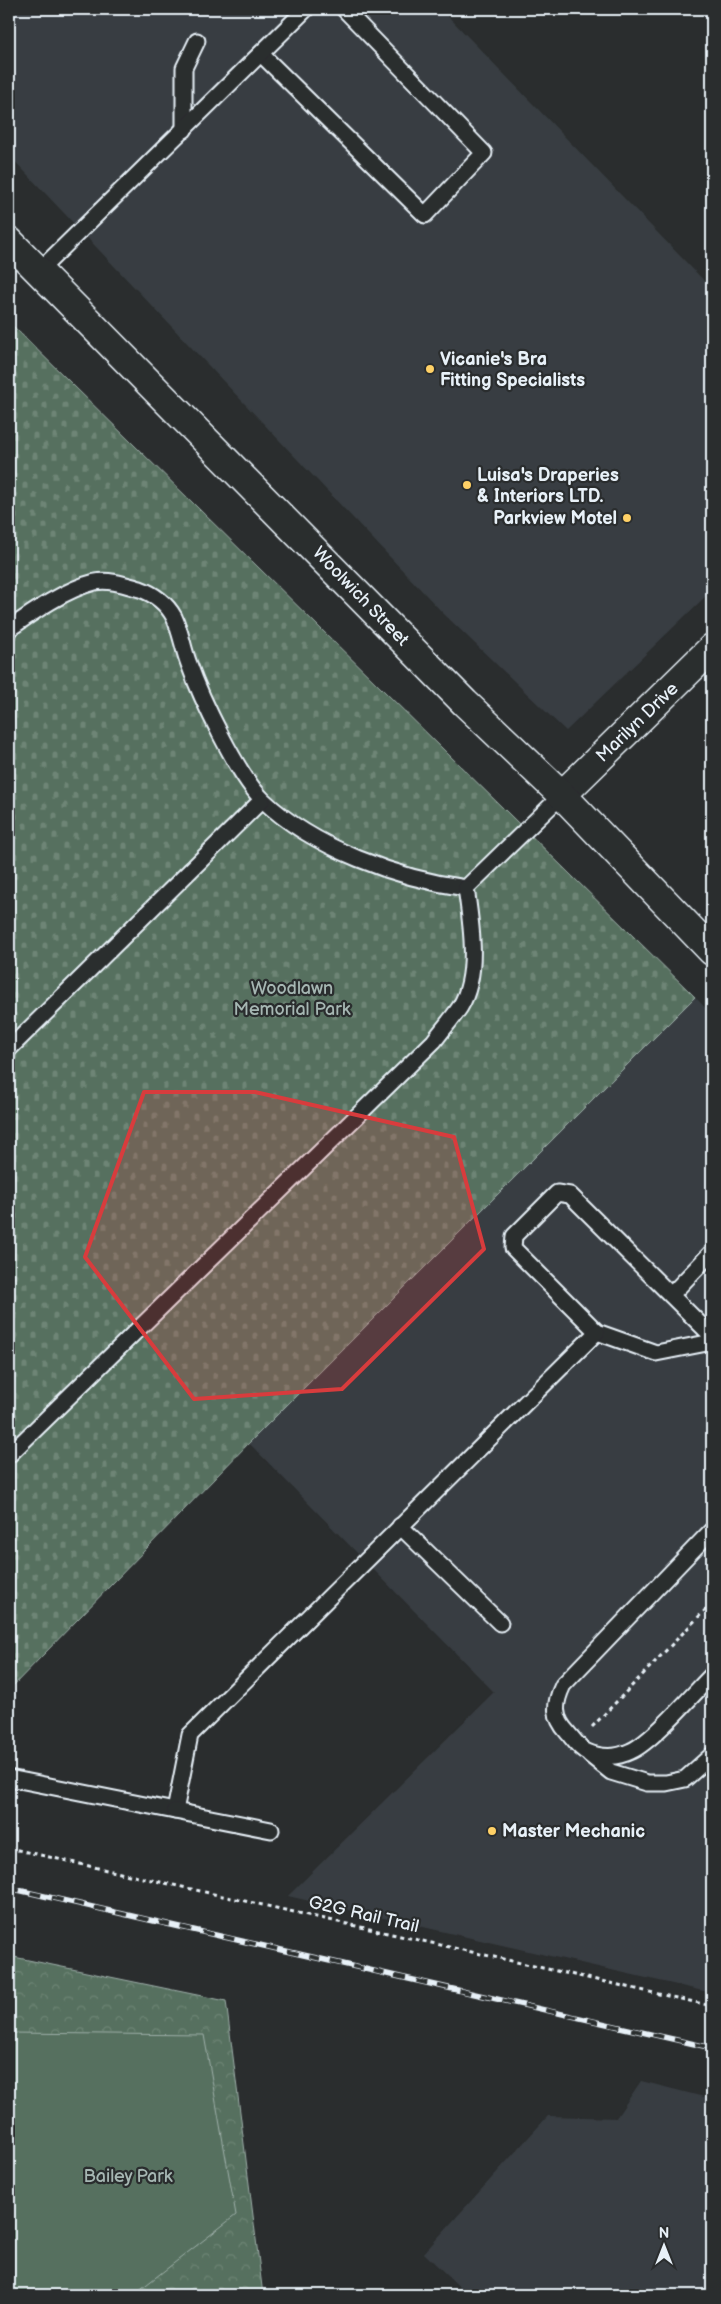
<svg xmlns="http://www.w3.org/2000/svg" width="721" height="2304" font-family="'Balsamiq Sans',sans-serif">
<defs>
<pattern id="cemetery-stones" width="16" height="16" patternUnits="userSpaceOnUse" patternTransform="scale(1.25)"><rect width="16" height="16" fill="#56705e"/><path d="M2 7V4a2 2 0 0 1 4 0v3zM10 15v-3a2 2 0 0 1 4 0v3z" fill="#6e8576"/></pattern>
<pattern id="park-crowns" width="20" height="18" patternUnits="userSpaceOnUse" patternTransform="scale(1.25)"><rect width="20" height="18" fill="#56705e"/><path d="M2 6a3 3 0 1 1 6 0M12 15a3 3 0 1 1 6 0" fill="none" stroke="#6e8576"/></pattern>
</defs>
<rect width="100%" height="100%" fill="#2a2d2e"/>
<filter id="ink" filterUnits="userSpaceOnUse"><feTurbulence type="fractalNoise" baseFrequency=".02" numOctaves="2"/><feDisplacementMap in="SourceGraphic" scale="10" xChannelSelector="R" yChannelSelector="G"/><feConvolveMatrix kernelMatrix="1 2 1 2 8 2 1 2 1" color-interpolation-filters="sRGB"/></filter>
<g filter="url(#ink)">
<g fill="#393e43">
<path d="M9,9H441L712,289V590L566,731L444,614L9,155Z"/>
<path d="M695,997L712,1015V1993L288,1896L494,1692L249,1443Z"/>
<path d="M641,2081L712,2099V2295H468L424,2253L548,2116L616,2118Z"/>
</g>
<path fill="url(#cemetery-stones)" stroke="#9fb0ab" d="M9,322L695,997L249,1443L9,1690Z"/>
<path fill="url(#park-crowns)" stroke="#9fb0ab" d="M9,1956L226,2001L263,2295H9Z"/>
<path fill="#56705e" stroke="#9fb0ab" d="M9,2033L204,2035L236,2215L133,2295H9Z"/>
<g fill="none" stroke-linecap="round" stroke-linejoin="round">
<g stroke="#e8f1f8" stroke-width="19">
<g id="service">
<path d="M261,54L425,215L484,153L344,9"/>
<path d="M184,130V68L197,41"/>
<path d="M39,271L306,9"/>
<path d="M9,629C33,612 66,589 95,582C109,579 126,585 140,589C154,594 167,604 174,617C181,632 183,649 189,664C201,698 238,776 263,800C313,848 399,879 466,888"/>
<path d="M466,888L562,795"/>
<path d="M9,1049L262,800"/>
<path d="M671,1295L712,1252"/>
<path d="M712,1336L570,1195L557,1193L514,1236L513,1248L597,1332L656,1353L712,1342"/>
<path d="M9,1455L434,1041C442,1030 452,1019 460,1007C480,975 471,923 466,888"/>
<path d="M400,1526L500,1623"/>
<path d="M712,1530L563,1685C554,1704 553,1717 568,1733C573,1739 580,1749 587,1752C601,1758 617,1758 631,1751C653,1741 693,1694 712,1675"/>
<path d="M590,1755L611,1772L647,1783H666L685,1779L712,1755"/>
<path d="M9,1778L175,1811L190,1735L597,1332"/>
<path d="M175,1811L271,1830"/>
</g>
</g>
<g stroke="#e8f1f8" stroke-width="31">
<path id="minor" d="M562,795L712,648"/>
</g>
<g stroke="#e8f1f8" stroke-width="31">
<path id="secondary" d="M9,241L465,703L562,795L712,951"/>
</g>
<g stroke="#e8f1f8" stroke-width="3" stroke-dasharray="4 4" stroke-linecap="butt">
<path d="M592,1727L712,1603"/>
<path d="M9,1848L712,2006"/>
</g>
<use href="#service" stroke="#2a2d2e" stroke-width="15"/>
<use href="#minor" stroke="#2a2d2e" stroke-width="28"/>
<use href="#secondary" stroke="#2a2d2e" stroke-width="28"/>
<g stroke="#e8f1f8" stroke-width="5.5">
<path id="rail" d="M9,1888L712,2048"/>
</g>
<use href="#rail" stroke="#2a2d2e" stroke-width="4" stroke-dasharray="11" stroke-linecap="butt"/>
</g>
</g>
<path fill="#d83c3d" fill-opacity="0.2" stroke="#d83c3d" stroke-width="4" stroke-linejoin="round" d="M144,1092H255L454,1137L484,1249L342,1389L194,1399L85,1257Z"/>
<g fill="#ffd166" stroke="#2a2d2e" stroke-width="2">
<circle cx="430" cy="369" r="5"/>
<circle cx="467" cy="485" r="5"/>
<circle cx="627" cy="518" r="5"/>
<circle cx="492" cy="1831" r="5"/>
</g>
<g text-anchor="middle" stroke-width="4.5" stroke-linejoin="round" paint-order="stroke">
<g font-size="18" font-weight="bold" fill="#e8f1f8" stroke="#2a2d2e" text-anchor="start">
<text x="440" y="365">Vicanie's Bra<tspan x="440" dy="21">Fitting Specialists</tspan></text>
<text x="477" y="481">Luisa's Draperies<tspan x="477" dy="21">&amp; Interiors LTD.</tspan></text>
<text x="617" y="524" text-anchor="end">Parkview Motel</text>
<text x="502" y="1837">Master Mechanic</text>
</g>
<g font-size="18" fill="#e8f1f8" stroke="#2a2d2e">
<text transform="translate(361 596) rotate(46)" y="6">Woolwich Street</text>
<text transform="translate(637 722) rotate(-44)" y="6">Marilyn Drive</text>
<text transform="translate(364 1914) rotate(13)" y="6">G2G Rail Trail</text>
</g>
<g font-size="18" fill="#a6b7b3" stroke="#2a2d2e">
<text x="292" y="994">Woodlawn<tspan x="292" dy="21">Memorial Park</tspan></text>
<text x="128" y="2182">Bailey Park</text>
</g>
</g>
<rect width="721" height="2304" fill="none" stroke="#2a2d2e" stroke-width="30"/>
<rect x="15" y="15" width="691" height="2274" fill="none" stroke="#e8f1f8" stroke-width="2" filter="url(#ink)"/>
<g transform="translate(664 2246)" stroke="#2a2d2e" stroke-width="4" paint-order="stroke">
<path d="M0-4L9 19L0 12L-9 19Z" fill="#e8f1f8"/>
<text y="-8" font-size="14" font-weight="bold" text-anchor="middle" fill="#e8f1f8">N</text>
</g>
</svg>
